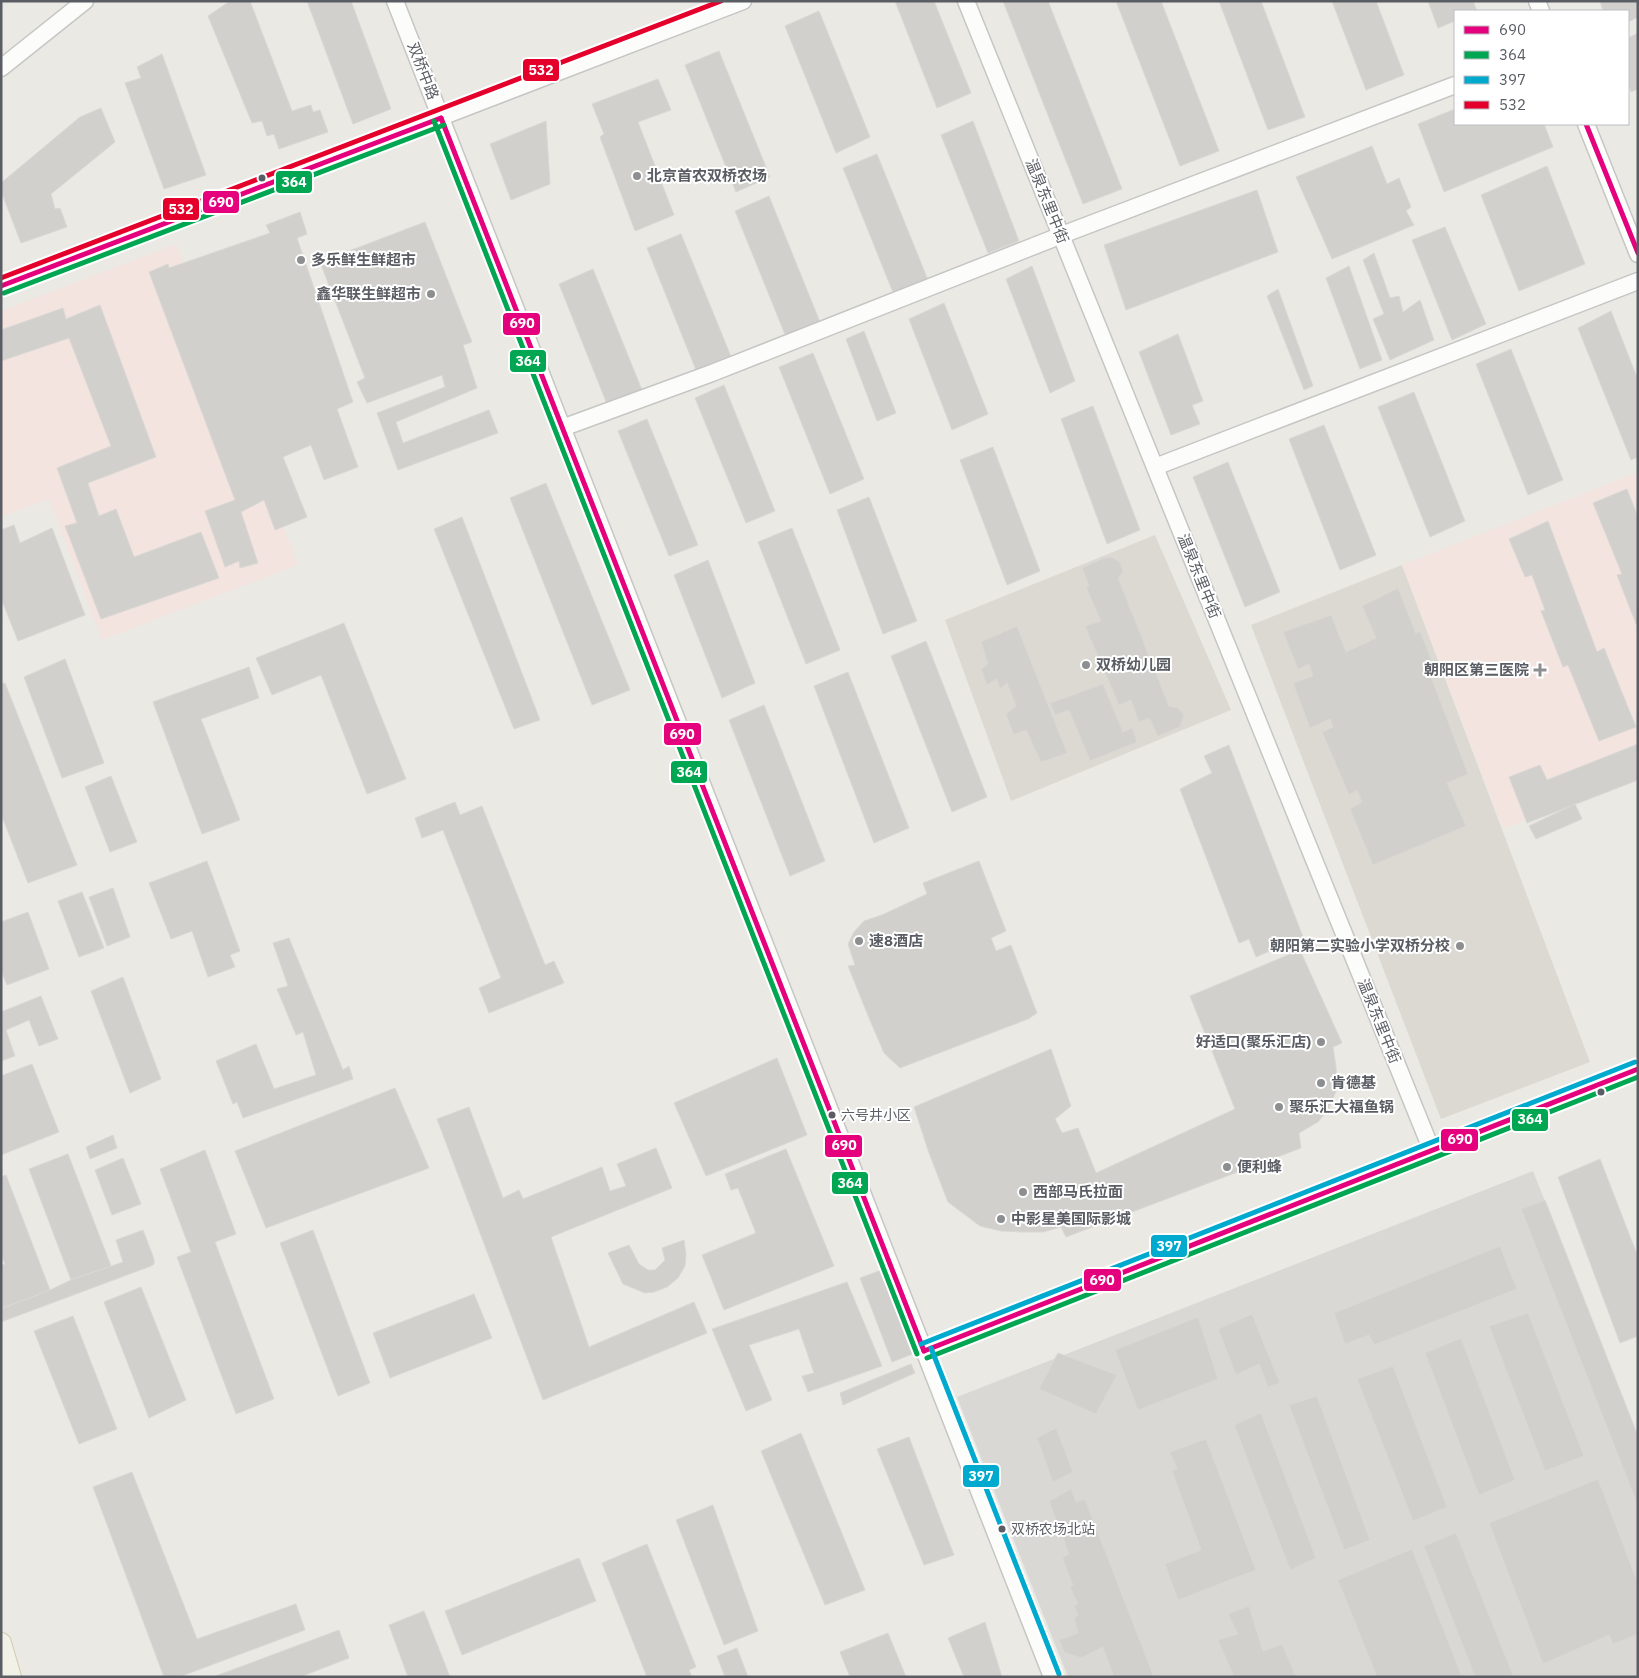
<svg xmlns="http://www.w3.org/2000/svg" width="1639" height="1678" font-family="'IBM Plex Sans','Noto Sans SC',sans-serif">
<rect width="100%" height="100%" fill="#eae9e4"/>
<path fill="#d9d8d4" d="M1533,1171L1638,1436V1677H1068L957,1397Z"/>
<g fill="#dbd9d2">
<path d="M1155,535L1231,710L1011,801L945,620Z"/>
<path d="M1402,565L1590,1062L1441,1119L1251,625Z"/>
</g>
<g fill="#f3e4e0">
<path d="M176,244L298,565L102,640L49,499L1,517V311Z"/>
<path d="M1638,472V775L1503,829L1402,565Z"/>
</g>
<g fill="#d1d0cd" stroke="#dad8d4">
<path d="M230,1H250L292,111L311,105L313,112L320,110L328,132L279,149L274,134L267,136L262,121L252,123L208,16Z"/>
<path d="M307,1H351L391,109L353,124Z"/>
<path d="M895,1H934L971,93L937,108Z"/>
<path d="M1003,1H1048L1122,189L1083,204Z"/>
<path d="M1116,1H1161L1219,151L1180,166Z"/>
<path d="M1219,1H1261L1305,117L1268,130Z"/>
<path d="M1332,1H1376L1404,75L1366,90Z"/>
<path d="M1428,1H1473L1477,11H1455V21L1438,28Z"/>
<path d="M1600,1H1638V17L1628,22V11H1603Z"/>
<path d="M819,11L870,137L836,153L785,26Z"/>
<path d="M1638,33V89L1631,92L1628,83V38Z"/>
<path d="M719,51L770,177L736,192L685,65Z"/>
<path d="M162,54L206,175L164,189L125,83L141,78L137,67Z"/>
<path d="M658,79L671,110L638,122L674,215L635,231L600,137L604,134L592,104Z"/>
<path d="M101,108L115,142L51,194L55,209L60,208L67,227L21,243L1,191V183L80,117Z"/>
<path d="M1455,109V124H1544L1553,147L1444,192L1418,124Z"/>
<path d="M546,121L550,184L511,200L490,144Z"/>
<path d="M973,121L1019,241L988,253L941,135Z"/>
<path d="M1372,146L1387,184L1399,178L1411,207L1406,211L1414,225L1332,259L1296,177Z"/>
<path d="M877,154L928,280L894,295L843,168Z"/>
<path d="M1547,166L1585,264L1519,291L1481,195Z"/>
<path d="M1257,190L1278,252L1126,310L1104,245Z"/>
<path d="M769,196L820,322L786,337L735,211Z"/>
<path d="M300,212L307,234L297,238L353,402L337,409L358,467L324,480L311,445L283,457L307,517L275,530L264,500L241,512L258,563L240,568L239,561L225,567L205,511L235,500L149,272L168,264L169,268L270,233L266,225Z"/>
<path d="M425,222L472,342L463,345L477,388L396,422L403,443L489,410L498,433L398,470L377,413L445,387L442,375L367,403L357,382L365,378L320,262Z"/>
<path d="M1445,227L1486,324L1452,340L1412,240Z"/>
<path d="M681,234L732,359L698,375L647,248Z"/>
<path d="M1374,253L1390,298L1399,296L1403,312L1420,300L1434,340L1390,360L1373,319L1384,314L1363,260Z"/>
<path d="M1032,266L1075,381L1050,393L1006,279Z"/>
<path d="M1349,266L1382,360L1360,369L1326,278Z"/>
<path d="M593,269L644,395L609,409L559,284Z"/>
<path d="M1278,289L1313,386L1304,390L1267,296Z"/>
<path d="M944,303L988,414L952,430L909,319Z"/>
<path d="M100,305L156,457L88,483L99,516L116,509L134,557L201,532L219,578L101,619L65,526L77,523L57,468L111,446L69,338L1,361V330L63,308L66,319Z"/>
<path d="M1611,311L1638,380V457L1631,460L1578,328Z"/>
<path d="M864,331L896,413L877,421L846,339Z"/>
<path d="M1178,334L1203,401L1192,405L1200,424L1171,435L1139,352Z"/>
<path d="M1511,349L1563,480L1528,495L1476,364Z"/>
<path d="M813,353L864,479L830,494L779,367Z"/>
<path d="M724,385L775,511L746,523L695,398Z"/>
<path d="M1414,392L1465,521L1430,537L1378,407Z"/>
<path d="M1093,406L1140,530L1107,544L1061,419Z"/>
<path d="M647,419L698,545L669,556L618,431Z"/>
<path d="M1324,425L1376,555L1340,570L1289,439Z"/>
<path d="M993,447L1040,571L1007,585L960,460Z"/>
<path d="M1228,462L1280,592L1245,607L1193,477Z"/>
<path d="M546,483L630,690L592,705L510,498Z"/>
<path d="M1627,489L1638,517V623L1636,624L1617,575L1622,574L1593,503Z"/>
<path d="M869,497L917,621L883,634L837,510Z"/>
<path d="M462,517L540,720L514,729L434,529Z"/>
<path d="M1548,521L1597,652L1604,648L1636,727L1599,741L1568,665L1563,667L1541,611L1545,610L1532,575L1525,577L1509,539Z"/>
<path d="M14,525L20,543L52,528L85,615L18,641L1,598V530Z"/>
<path d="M792,528L840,650L806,664L758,542Z"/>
<path d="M1111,557L1120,562L1123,572L1118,578L1169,706L1178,708L1184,715L1180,727L1158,736L1149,718L1139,722L1131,700L1119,705L1085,626L1101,621L1086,587L1089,586L1082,568L1104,558Z"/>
<path d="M708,560L755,683L722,698L674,575Z"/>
<path d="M1398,588L1416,634L1420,631L1438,677L1432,679L1468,774L1447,783L1466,826L1373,865L1350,809L1362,802L1357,790L1349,795L1322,732L1333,727L1330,719L1310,728L1293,683L1313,676L1309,664L1298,669L1283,632L1331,615L1346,652L1376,638L1362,606Z"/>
<path d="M344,623L406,779L367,794L321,675L272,695L256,658Z"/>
<path d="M1017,626L1067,753L1041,762L1026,730L1014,735L1006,714L1016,706L1007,683L1000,689L997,679L987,685L981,669L988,664L981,642Z"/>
<path d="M926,641L987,797L952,812L891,656Z"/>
<path d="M65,659L104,763L62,778L24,677Z"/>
<path d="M249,667L259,698L201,719L240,820L202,834L153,702Z"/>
<path d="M848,672L909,828L874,843L814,686Z"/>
<path d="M5,683L77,865L28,883L1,814V684Z"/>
<path d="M1103,684L1123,732L1132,728L1137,742L1090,761L1069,710L1055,715L1050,703Z"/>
<path d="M764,705L825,861L790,876L729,720Z"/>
<path d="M1638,744V780L1527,823L1509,777L1540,765L1547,780Z"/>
<path d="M1229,745L1303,937L1256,957L1249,939L1239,943L1180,789L1212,773L1204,756Z"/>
<path d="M111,776L137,842L110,852L85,787Z"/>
<path d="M455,802L460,815L482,806L545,965L554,961L564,983L489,1013L479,988L501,978L443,830L422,838L415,818Z"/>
<path d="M1575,804L1582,819L1536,839L1529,826Z"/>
<path d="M207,861L240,951L230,955L235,967L208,977L192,931L171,939L149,883Z"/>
<path d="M979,861L1006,931L991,938L996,951L1011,945L1037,1013L1028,1019L900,1068L884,1053L869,1018L848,966L855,965L848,944L854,932L864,921L882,915L927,894L923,883Z"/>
<path d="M113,888L130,937L107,946L89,897Z"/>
<path d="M82,892L104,948L79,957L58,901Z"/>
<path d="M28,912L49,969L7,985L1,970V922Z"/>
<path d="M289,938L343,1070L349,1066L353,1079L243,1118L237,1102L233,1104L216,1061L256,1044L274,1089L316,1075L303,1032L296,1035L277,989L288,986L273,943Z"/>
<path d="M1300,950L1342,1043L1333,1047L1336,1067L1337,1089L1329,1108L1318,1122L1299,1133L1301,1148L1066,1237L1061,1227L1043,1232H1021L1001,1231L980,1226L948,1202L929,1153L914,1107L1051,1049L1071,1106L1055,1119L1062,1133L1078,1128L1096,1173L1235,1109L1190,996Z"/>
<path d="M123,977L161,1079L130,1093L91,991Z"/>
<path d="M41,996L58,1039L39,1046L29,1020L6,1030L15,1056L1,1061V1012Z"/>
<path d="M777,1058L807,1135L706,1176L674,1103Z"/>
<path d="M32,1064L59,1132L1,1155V1076Z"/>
<path d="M395,1088L429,1168L266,1228L235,1151Z"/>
<path d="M469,1107L503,1198L519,1190L523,1199L602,1167L610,1191L626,1186L617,1164L656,1148L672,1188L551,1237L589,1347L694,1302L707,1333L543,1400L437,1119Z"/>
<path d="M113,1135L117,1148L90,1159L86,1147Z"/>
<path d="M786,1149L834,1266L724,1310L702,1255L756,1233L738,1188L731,1190L725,1174Z"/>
<path d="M205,1150L236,1234L215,1242L274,1399L236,1414L177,1257L191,1252L160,1169Z"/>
<path d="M68,1154L111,1266L71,1280L29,1169Z"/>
<path d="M123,1158L141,1204L112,1215L95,1170Z"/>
<path d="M1600,1159L1638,1257V1336L1620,1343L1558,1177Z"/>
<path d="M6,1175L50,1290L1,1309V1265L5,1264L1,1254V1177Z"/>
<path d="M1545,1200L1638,1436V1506L1521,1209Z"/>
<path d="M143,1230L154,1259V1264L151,1266L1,1322V1309L50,1290L71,1280L123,1262L116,1240Z"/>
<path d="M313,1230L370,1383L338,1396L280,1243Z"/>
<path d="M684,1240L686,1254L685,1266L678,1278L667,1287L654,1292L645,1293L623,1284L608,1253L629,1245L639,1264L648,1270H655L665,1260L662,1248Z"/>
<path d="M1500,1246L1517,1289L1374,1345L1369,1335L1345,1344L1334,1313Z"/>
<path d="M884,1269L915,1353L892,1362L860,1278Z"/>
<path d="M847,1282L882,1366L808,1392L802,1376L814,1373L799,1329L749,1345L772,1400L746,1411L712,1329Z"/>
<path d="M141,1287L186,1400L149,1418L104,1302Z"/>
<path d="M474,1294L492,1338L390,1378L373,1333Z"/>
<path d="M1528,1313L1584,1456L1545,1471L1489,1326Z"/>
<path d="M1252,1314L1280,1383L1268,1387L1259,1364L1236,1375L1218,1329Z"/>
<path d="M73,1316L117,1429L79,1444L34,1331Z"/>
<path d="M1198,1317L1218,1379L1138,1410L1115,1350Z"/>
<path d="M1461,1338L1515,1480L1479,1495L1425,1353Z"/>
<path d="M1058,1353L1117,1375L1096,1414L1039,1389Z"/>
<path d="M911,1364L915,1373L843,1405L840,1393Z"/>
<path d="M1393,1366L1447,1507L1413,1521L1357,1379Z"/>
<path d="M1317,1396L1370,1540L1344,1550L1289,1405Z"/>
<path d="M1261,1413L1316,1558L1290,1570L1234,1425Z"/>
<path d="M1056,1428L1073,1472L1053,1482L1037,1438Z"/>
<path d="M801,1433L865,1590L825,1605L761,1451Z"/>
<path d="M909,1437L954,1555L924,1565L877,1449Z"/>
<path d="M1206,1439L1256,1570L1178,1600L1165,1564L1201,1550L1172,1471L1177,1469L1170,1452Z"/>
<path d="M132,1472L197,1639L296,1604L305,1630L179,1677H164L93,1487Z"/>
<path d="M1598,1479L1638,1583V1634L1613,1644L1609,1635L1543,1664L1489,1523Z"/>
<path d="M1071,1489L1076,1502L1085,1499L1154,1677H1114L1103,1647L1081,1658L1064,1652L1059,1640L1078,1633L1074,1618L1078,1615L1074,1605L1078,1604L1070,1587L1073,1585L1063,1560V1557L1069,1554L1049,1501Z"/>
<path d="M713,1505L758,1631L724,1645L676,1520Z"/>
<path d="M1456,1533L1513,1675L1509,1677H1475L1424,1546Z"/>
<path d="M647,1544L696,1667L689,1670L692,1677H647L602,1563Z"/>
<path d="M1412,1549L1462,1677H1377L1338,1580Z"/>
<path d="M579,1558L596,1601L462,1655L445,1611Z"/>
<path d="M1249,1606L1263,1651L1282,1644L1296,1677H1234L1218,1640L1238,1634L1228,1614Z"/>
<path d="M424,1611L450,1677H408L389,1625Z"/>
<path d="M985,1622L1002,1677H964L948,1638Z"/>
<path d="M339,1630L349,1658L300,1677H213Z"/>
<path d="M888,1633L906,1677H850L840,1652Z"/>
<path d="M737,1648L748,1677H725L717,1656Z"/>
</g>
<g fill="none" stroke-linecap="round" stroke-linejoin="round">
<g stroke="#c6c6c5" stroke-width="19">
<g id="minor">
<path d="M395,1L1052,1677"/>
<path d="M966,1L1432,1151"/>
<path d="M1537,1L1541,11"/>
<path d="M1,68L85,1"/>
<path d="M1586,124L1638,254"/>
<path d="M1,286L743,1"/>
<path d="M562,428L712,373L1067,233L1455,85"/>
<path d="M1155,467L1638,281"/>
<path d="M924,1351L1638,1069"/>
</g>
</g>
<g stroke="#d2cbb2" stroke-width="22">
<path id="major" d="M1,1643L11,1677"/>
</g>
<use href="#minor" stroke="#fcfcfb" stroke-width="16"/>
<use href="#major" stroke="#f2f1e7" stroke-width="20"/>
<g stroke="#fff" stroke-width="9">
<g id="bus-1">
<path d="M441,118L924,1351"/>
<path d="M1586,124L1638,253"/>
<path d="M1,286L441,118"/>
<path d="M924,1351L1638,1069"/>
</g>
</g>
<g stroke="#fff" stroke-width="9">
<g id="bus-2">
<path d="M434,121L917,1354"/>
<path d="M4,293L444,125"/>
<path d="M927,1358L1638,1077"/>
</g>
</g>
<g stroke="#fff" stroke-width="9">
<g id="bus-3">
<path d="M921,1344L1635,1062"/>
<path d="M931,1348L1059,1674"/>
</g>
</g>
<g stroke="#fff" stroke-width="9">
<path id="bus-4" d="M1,278L721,1"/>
</g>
<use href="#bus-1" stroke="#e5007d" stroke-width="5"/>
<use href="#bus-2" stroke="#00a651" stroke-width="5"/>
<use href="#bus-3" stroke="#00a9ce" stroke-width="5"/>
<use href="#bus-4" stroke="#e4002b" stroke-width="5"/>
</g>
<g fill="#8c8e90" stroke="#fff" stroke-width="2">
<circle cx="637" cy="176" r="5"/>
<circle cx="301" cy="260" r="5"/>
<circle cx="431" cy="294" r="5"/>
<circle cx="1086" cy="665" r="5"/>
<path d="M1537.5 662.5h5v5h5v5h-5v5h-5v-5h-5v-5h5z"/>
<circle cx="859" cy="941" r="5"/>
<circle cx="1460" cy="946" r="5"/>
<circle cx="1321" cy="1042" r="5"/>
<circle cx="1321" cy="1083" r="5"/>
<circle cx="1279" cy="1107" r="5"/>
<circle cx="1227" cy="1167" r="5"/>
<circle cx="1023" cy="1192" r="5"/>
<circle cx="1001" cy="1219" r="5"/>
</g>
<g fill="#5a5d63" stroke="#fff" stroke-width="2">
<circle cx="262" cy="178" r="4.5"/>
<circle cx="1601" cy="1092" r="4.5"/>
<circle cx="832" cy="1115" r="4.5"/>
<circle cx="1002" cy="1529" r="4.5"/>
</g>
<g text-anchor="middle" stroke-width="4" stroke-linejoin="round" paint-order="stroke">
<g font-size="14" fill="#5a5d63" stroke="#fff" text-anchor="start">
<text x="841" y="1120">六号井小区</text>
<text x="1011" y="1534">双桥农场北站</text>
</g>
<g font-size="15" fill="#5a5d63" stroke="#fff">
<text transform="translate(423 71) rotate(69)" y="5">双桥中路</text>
<text transform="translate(1047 201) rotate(68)" y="5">温泉东里中街</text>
<text transform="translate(1199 576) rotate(68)" y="5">温泉东里中街</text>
<text transform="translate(1379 1021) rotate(68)" y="5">温泉东里中街</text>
</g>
<g font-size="15" font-weight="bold" fill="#5a5d63" stroke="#fff" text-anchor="start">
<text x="647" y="181">北京首农双桥农场</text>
<text x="311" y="265">多乐鲜生鲜超市</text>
<text x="421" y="299" text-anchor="end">鑫华联生鲜超市</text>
<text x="1096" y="670">双桥幼儿园</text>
<text x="1529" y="675" text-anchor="end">朝阳区第三医院</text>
<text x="869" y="946">速8酒店</text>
<text x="1450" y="951" text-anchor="end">朝阳第二实验小学双桥分校</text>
<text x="1311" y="1047" text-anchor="end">好适口(聚乐汇店)</text>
<text x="1331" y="1088">肯德基</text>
<text x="1289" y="1112">聚乐汇大福鱼锅</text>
<text x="1237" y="1172">便利蜂</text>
<text x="1033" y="1197">西部马氏拉面</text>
<text x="1011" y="1224">中影星美国际影城</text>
</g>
</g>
<g stroke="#fff" stroke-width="2">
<rect x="522" y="58" width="38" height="24" rx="5" fill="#e4002b"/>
<rect x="275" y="170" width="38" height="24" rx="5" fill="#00a651"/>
<rect x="202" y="190" width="38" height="24" rx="5" fill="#e5007d"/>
<rect x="162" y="197" width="38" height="24" rx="5" fill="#e4002b"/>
<rect x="502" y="312" width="39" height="24" rx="5" fill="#e5007d"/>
<rect x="509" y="349" width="38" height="24" rx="5" fill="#00a651"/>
<rect x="663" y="722" width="39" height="24" rx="5" fill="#e5007d"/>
<rect x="670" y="760" width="38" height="24" rx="5" fill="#00a651"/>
<rect x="1511" y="1108" width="38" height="24" rx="5" fill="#00a651"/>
<rect x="1440" y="1128" width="39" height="24" rx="5" fill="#e5007d"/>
<rect x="824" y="1134" width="39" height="24" rx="5" fill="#e5007d"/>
<rect x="831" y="1171" width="38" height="24" rx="5" fill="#00a651"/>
<rect x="1150" y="1234" width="38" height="24" rx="5" fill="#00a9ce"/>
<rect x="1083" y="1268" width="39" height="24" rx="5" fill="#e5007d"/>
<rect x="962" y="1464" width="38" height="24" rx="5" fill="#00a9ce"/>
</g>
<g font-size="14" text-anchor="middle" font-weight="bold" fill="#fff">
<text x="541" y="75">532</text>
<text x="294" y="187">364</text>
<text x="221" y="207">690</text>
<text x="181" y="214">532</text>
<text x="522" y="328">690</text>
<text x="528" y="366">364</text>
<text x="682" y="739">690</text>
<text x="689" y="777">364</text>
<text x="1530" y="1124">364</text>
<text x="1460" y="1144">690</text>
<text x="844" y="1150">690</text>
<text x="850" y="1188">364</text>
<text x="1169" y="1251">397</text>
<text x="1102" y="1285">690</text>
<text x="981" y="1481">397</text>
</g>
<rect width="1639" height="1678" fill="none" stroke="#5a5d63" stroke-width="5"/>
<rect x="1454" y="10" width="175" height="115" fill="#ffffff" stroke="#bdbec1"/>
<rect x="1464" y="26" width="25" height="8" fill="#e5007d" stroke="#bdbec1"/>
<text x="1499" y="35" font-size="15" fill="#5a5d63">690</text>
<rect x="1464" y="51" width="25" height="8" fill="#00a651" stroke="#bdbec1"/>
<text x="1499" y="60" font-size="15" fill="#5a5d63">364</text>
<rect x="1464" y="76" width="25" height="8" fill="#00a9ce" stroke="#bdbec1"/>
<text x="1499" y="85" font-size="15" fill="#5a5d63">397</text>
<rect x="1464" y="101" width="25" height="8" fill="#e4002b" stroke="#bdbec1"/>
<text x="1499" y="110" font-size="15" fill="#5a5d63">532</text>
</svg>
